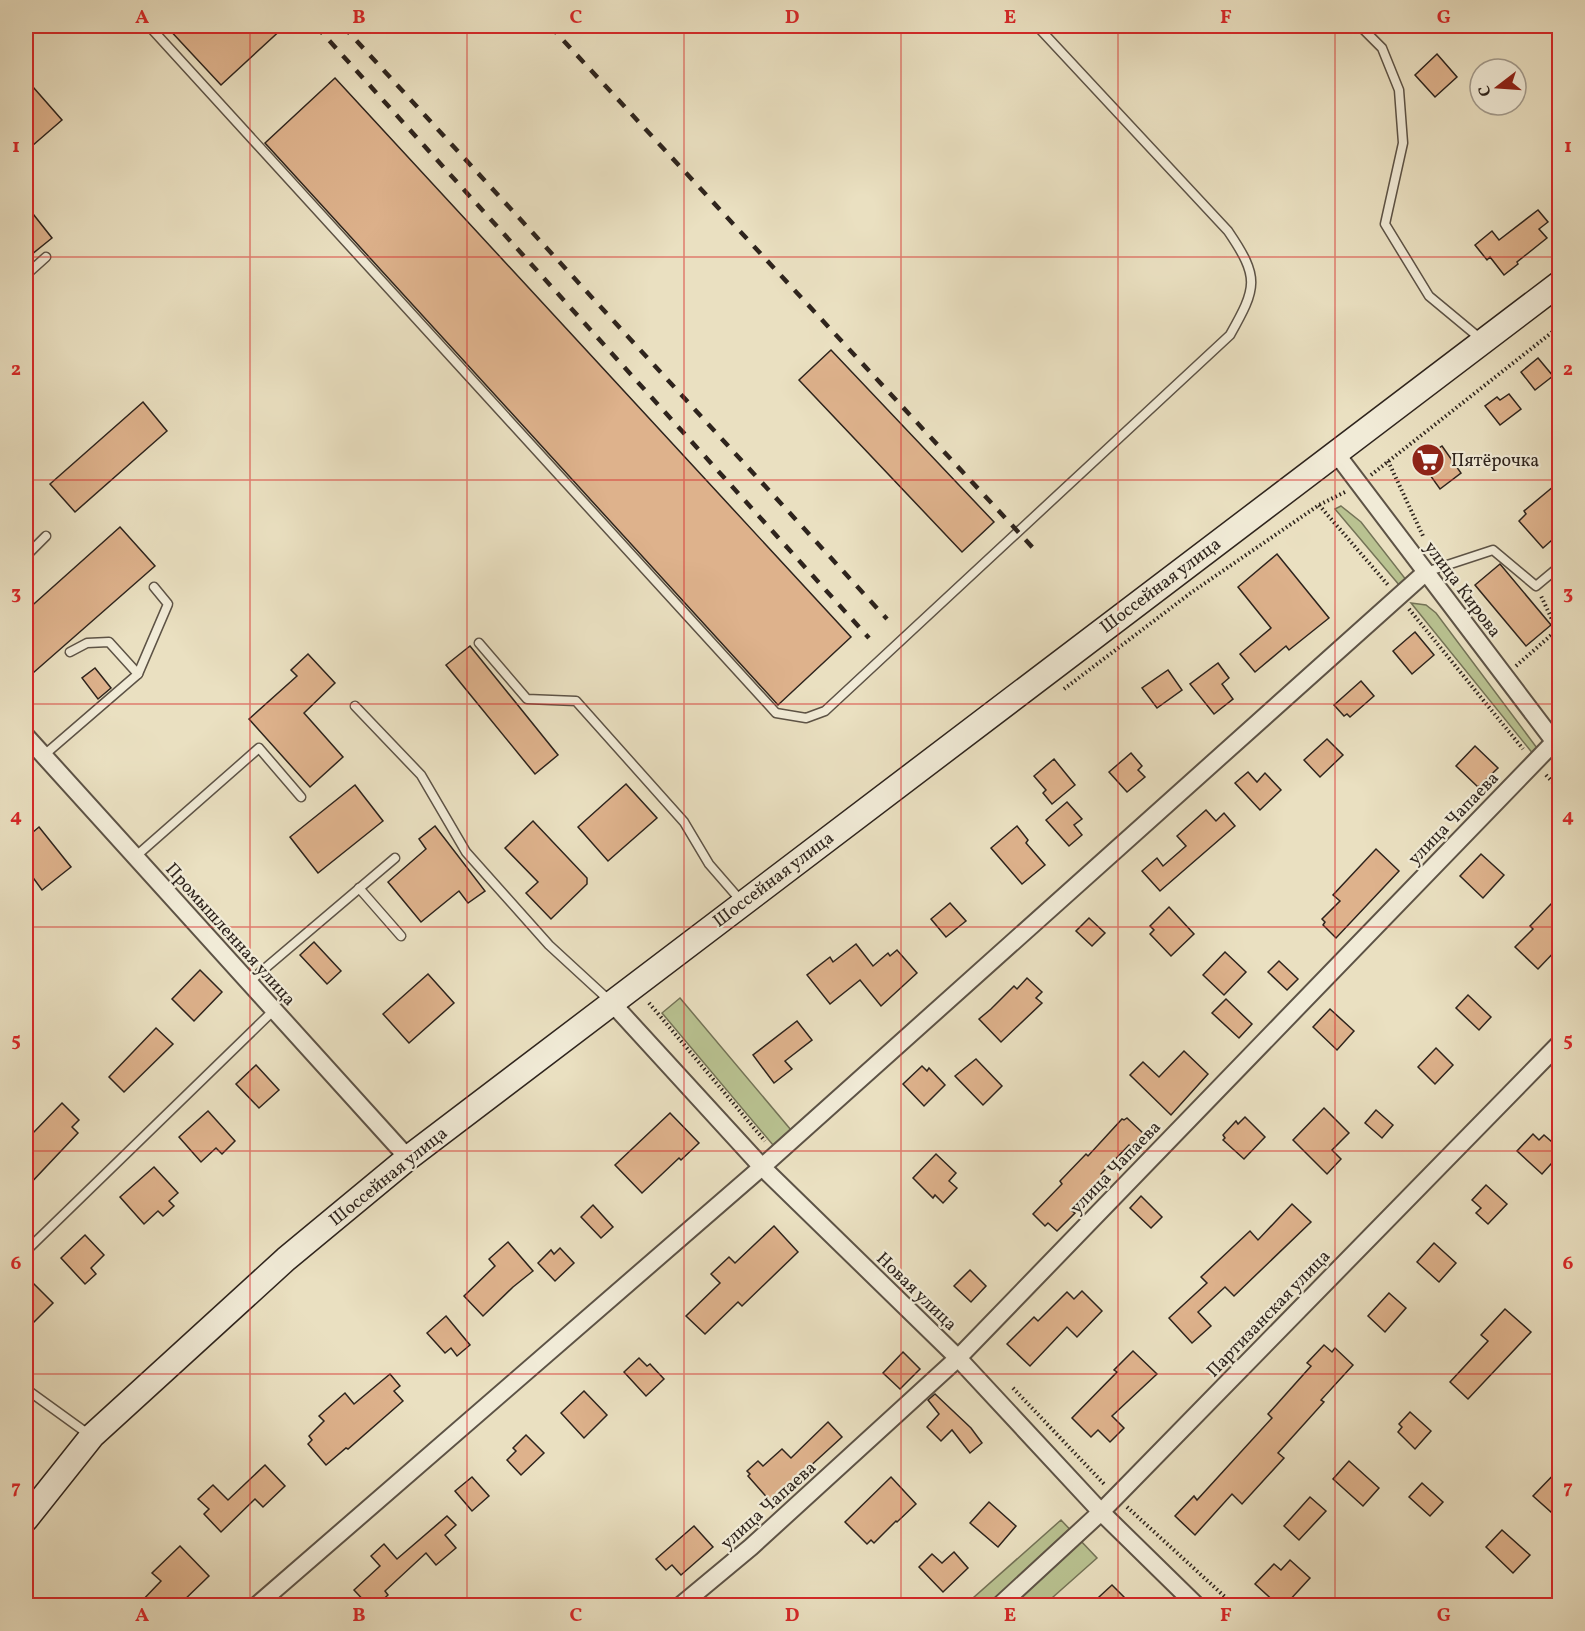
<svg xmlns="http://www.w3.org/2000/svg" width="1585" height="1631" font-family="Vollkorn,serif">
<rect width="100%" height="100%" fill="#eae0c1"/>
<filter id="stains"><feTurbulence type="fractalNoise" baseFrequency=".00333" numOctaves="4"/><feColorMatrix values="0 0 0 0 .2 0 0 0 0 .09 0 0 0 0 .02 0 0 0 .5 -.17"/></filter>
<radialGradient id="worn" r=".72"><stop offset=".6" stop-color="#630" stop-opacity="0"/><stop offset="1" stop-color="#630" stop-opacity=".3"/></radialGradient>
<g fill="#b9c291" stroke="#747357" stroke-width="1.5">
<path d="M1341,506L1361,522L1407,581L1400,586L1335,509Z"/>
<path d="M1411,603L1426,605L1436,613L1537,748L1534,755Z"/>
<path d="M680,998L791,1130L773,1145L662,1013Z"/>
<path d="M1061,1520L1097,1558L1044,1605L964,1606Z"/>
</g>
<g fill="#deb28c" stroke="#2e241d" stroke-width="1.5">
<path d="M166,26H285L221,85Z"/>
<path d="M1437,54L1457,77L1435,97L1415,75Z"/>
<path d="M335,78L851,637L778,705L265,143Z"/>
<path d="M26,79L62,120L32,146L26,139Z"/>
<path d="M26,205L52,238L26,259Z"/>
<path d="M1538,210L1548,222L1539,229L1547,238L1517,262L1518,264L1504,275L1490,257L1487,260L1475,245L1492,231L1499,240Z"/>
<path d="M831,350L994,522L962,552L799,380Z"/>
<path d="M1538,358L1553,376L1535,390L1521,372Z"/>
<path d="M1509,394L1521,409L1500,425L1485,406L1497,397L1500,400Z"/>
<path d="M143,402L167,431L75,512L50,484Z"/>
<path d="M1442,446L1461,473L1440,489L1420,461Z"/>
<path d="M1560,481V533L1543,548L1519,521L1526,514L1524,511Z"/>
<path d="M120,527L155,566L33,673L26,664V611Z"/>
<path d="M1277,554L1329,618L1289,650L1286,646L1255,672L1240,654L1271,628L1238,587Z"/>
<path d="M1500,564L1551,625L1526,646L1475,585Z"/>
<path d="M1415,632L1434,655L1412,674L1393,651Z"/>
<path d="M470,646L558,755L535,774L446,665Z"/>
<path d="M308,654L335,683L304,713L343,757L310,787L249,719L297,676L291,670Z"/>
<path d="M1218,663L1229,678L1222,684L1233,699L1214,714L1190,684Z"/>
<path d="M95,668L111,688L98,699L82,678Z"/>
<path d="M1168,670L1182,690L1157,708L1142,688Z"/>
<path d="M1361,681L1374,696L1350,717L1347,714L1344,716L1334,705Z"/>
<path d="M1327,739L1343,755L1320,777L1304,760Z"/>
<path d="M1475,746L1498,768L1478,787L1456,766Z"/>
<path d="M1131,753L1142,766L1138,770L1145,777L1127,792L1109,772Z"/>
<path d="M1054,759L1075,785L1052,804L1043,793L1046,790L1034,776Z"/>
<path d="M1248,772L1257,782L1265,773L1281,790L1260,810L1235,783Z"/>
<path d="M626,784L657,818L608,861L578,827Z"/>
<path d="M355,785L383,821L318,873L290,837Z"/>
<path d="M1067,802L1082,819L1074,825L1082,835L1069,846L1046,820Z"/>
<path d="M1206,810L1216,821L1224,813L1235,826L1160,891L1142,871L1157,858L1163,866L1186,846L1177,836Z"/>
<path d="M533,821L587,878V884L551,919L526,893L538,882L505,848Z"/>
<path d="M435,826L485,891L468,903L459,891L421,922L388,882L426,849L419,839Z"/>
<path d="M1017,826L1028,840L1026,843L1045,865L1022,884L991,848Z"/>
<path d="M39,827L71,867L42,890L26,868V838Z"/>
<path d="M1376,849L1399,871L1336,938L1323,925L1325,922L1322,919L1340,901L1333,895Z"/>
<path d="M1481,854L1504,875L1483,898L1460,876Z"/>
<path d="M950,903L966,921L946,937L931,919Z"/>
<path d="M1551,904L1560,912V946L1538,969L1515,947L1533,929L1530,926Z"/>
<path d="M1169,907L1194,934L1171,956L1150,934L1154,930L1150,926Z"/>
<path d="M1089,918L1105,933L1092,946L1076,931Z"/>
<path d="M314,942L341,971L327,984L300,955Z"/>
<path d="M856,944L873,966L888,953L890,956L897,950L917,973L881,1006L860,980L830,1004L807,975L830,957L833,962Z"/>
<path d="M1225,952L1246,972L1224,995L1203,975Z"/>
<path d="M1279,961L1298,979L1287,990L1268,972Z"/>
<path d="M200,970L222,992L194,1021L172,999Z"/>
<path d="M428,974L454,1003L409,1043L383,1014Z"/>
<path d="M1027,978L1042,992L1036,998L1042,1003L1001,1042L979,1019L991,1009L1014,986L1017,989Z"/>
<path d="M1468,995L1491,1017L1479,1030L1456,1008Z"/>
<path d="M1226,999L1252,1024L1239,1038L1212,1013Z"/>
<path d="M1330,1009L1354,1031L1337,1050L1313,1027Z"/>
<path d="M797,1021L812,1040L785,1061L792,1069L774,1083L753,1055Z"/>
<path d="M156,1028L173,1044L124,1092L109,1077Z"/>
<path d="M1436,1048L1453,1065L1435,1084L1418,1067Z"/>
<path d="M1184,1051L1208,1074L1171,1115L1130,1075L1143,1062L1159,1077Z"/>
<path d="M976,1059L1002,1086L983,1105L955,1076Z"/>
<path d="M256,1065L279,1090L259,1108L236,1084Z"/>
<path d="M922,1066L927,1071L929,1068L945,1085L924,1106L903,1084Z"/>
<path d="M62,1103L79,1120L72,1127L78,1133L26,1188V1126L33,1133Z"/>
<path d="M1324,1108L1349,1133L1332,1150L1341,1159L1327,1174L1293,1140Z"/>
<path d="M1376,1110L1393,1125L1382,1138L1365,1123Z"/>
<path d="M208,1111L235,1141L222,1154L216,1148L201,1162L179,1137Z"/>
<path d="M670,1113L699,1143L681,1160L679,1158L642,1193L615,1165Z"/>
<path d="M1245,1117L1265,1137L1244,1159L1223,1140L1225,1138L1223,1135L1236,1121L1238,1124Z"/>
<path d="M1127,1118L1144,1134L1131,1147L1129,1145L1101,1174L1104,1177L1072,1211L1075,1213L1057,1231L1048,1223L1045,1226L1033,1214L1062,1184L1060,1181L1086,1154L1088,1156L1122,1119L1124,1120Z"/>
<path d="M1533,1134L1539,1140L1544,1135L1560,1149V1154L1542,1174L1517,1151Z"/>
<path d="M936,1154L956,1173L949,1181L957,1188L943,1203L935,1195L933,1198L913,1178Z"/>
<path d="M154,1167L178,1193L169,1201L174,1206L163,1216L158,1211L144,1224L120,1197Z"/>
<path d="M1486,1185L1507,1204L1488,1224L1476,1213L1481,1208L1472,1200Z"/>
<path d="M1141,1196L1162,1217L1151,1228L1130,1208Z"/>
<path d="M1292,1204L1311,1222L1234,1296L1225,1287L1198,1312L1211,1326L1192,1343L1169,1318L1207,1283L1201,1277L1250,1231L1258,1240Z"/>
<path d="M593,1205L613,1227L601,1238L581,1217Z"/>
<path d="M774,1226L798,1252L742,1306L738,1302L705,1334L686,1316L720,1283L711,1274L729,1257L735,1263Z"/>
<path d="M85,1235L104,1255L91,1268L96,1274L85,1284L61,1258Z"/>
<path d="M508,1242L533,1271L513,1287L483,1316L464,1296L495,1266L489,1259Z"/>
<path d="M1434,1243L1456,1263L1439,1282L1417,1262Z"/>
<path d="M560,1248L574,1263L555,1281L538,1263L551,1250L554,1254Z"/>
<path d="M970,1270L986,1286L971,1302L954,1286Z"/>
<path d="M33,1283L53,1303L26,1330V1291Z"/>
<path d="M1082,1291L1102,1311L1077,1337L1067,1327L1030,1366L1007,1344L1034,1317L1038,1321L1067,1292L1074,1299Z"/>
<path d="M1389,1293L1406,1308L1385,1332L1368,1316Z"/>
<path d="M1505,1309L1531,1332L1468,1399L1450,1382L1488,1341L1481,1335Z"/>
<path d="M446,1316L470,1345L457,1356L451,1348L445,1353L427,1333Z"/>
<path d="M1324,1345L1332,1352L1335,1348L1353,1365L1321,1400L1324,1402L1278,1453L1284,1458L1242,1504L1232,1494L1195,1535L1175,1516L1194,1496L1197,1500L1272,1418L1268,1414L1311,1366L1307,1363Z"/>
<path d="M1133,1351L1157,1374L1112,1416L1124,1428L1110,1442L1098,1430L1091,1437L1072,1418L1117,1372L1114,1370Z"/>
<path d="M903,1352L920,1369L900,1389L883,1373Z"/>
<path d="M639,1358L647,1366L650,1364L664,1379L646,1396L624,1372Z"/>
<path d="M390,1374L400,1386L394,1391L403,1401L348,1449L346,1448L326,1465L308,1444L312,1440L309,1436L324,1421L319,1416L345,1393L354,1404Z"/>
<path d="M584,1391L607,1415L584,1438L561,1413Z"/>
<path d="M935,1394L971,1428L982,1443L970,1453L952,1430L941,1441L927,1427L939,1414L928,1400Z"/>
<path d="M1410,1412L1431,1431L1415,1449L1398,1432L1402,1427L1399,1424Z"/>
<path d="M828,1422L842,1437L771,1502L748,1476L750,1474L747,1471L758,1461L763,1466L782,1449L791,1458Z"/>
<path d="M526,1435L544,1453L521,1475L507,1460L516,1451L513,1448Z"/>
<path d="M1349,1461L1379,1488L1363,1506L1333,1479Z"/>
<path d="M265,1465L285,1486L263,1507L255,1499L221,1532L204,1514L209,1509L198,1499L213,1485L228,1500Z"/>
<path d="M1560,1468V1520L1533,1496Z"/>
<path d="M472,1477L489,1496L472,1511L455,1491Z"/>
<path d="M891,1477L916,1504L897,1522L896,1521L874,1543L871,1540L867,1544L845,1522Z"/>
<path d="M1422,1483L1443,1502L1430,1516L1409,1497Z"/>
<path d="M1310,1497L1326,1511L1299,1540L1284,1526Z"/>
<path d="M989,1502L1016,1526L998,1547L970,1523Z"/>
<path d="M447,1516L456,1525L445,1535L456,1548L436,1565L426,1553L385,1591L388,1595L377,1605H368L354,1590L380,1566L371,1556L384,1544L397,1559Z"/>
<path d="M694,1526L713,1547L681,1575L672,1565L666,1570L656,1559Z"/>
<path d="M1502,1530L1530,1555L1513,1573L1486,1547Z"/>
<path d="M180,1546L209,1576L179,1605H138L161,1581L152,1573Z"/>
<path d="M954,1552L968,1568L943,1592L919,1567L932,1554L942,1563Z"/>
<path d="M1290,1560L1310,1578L1288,1602L1284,1599L1278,1605L1255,1584L1274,1564L1281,1570Z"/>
<path d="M1112,1585L1132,1605H1107L1099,1597Z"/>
</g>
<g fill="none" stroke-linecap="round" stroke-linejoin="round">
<g stroke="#5d5346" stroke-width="11">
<g id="service">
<path d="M149,26L776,713L806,718L825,711L1230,335C1257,287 1260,278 1228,231L1037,26"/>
<path d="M1360,26L1382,48L1399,90L1403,143L1385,224L1429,296L1482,340"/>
<path d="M26,275L46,257"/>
<path d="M26,556L46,536"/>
<path d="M1426,572L1493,550L1536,586L1560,566"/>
<path d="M479,643L527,699L576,701L684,822L709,864L742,902"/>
<path d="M70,652L87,643L109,642L138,674"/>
<path d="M355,706L421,775L466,852L549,945L611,1002"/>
<path d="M43,756L138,674L168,604L154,587"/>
<path d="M135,857L259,748L301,797"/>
<path d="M359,888L401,936"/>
<path d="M249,982L395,858"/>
<path d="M26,1251L274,1010"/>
<path d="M26,1389L91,1436"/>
</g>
</g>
<g stroke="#5d5346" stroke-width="20">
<g id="minor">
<path d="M1335,452L1560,749"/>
<path d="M26,736L408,1158"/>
<path d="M611,1002L762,1167L958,1358L1101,1512L1197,1606"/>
<path d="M256,1606L762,1167L1426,572"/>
<path d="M680,1606L751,1547L958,1358L1560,736"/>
<path d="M999,1606L1101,1512L1560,1043"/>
<path d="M1558,1606L1560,1604"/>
</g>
</g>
<g stroke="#2e241d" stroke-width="27">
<path id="secondary" d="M26,1519L92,1436L286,1259L408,1158L1560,283"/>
</g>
<g stroke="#2e241d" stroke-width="4" stroke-dasharray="1.5 3" stroke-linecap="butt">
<path d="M1388,461L1423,536"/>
<path d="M1371,475L1560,326"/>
<path d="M1319,505L1388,585"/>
<path d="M1409,609L1523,749"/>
<path d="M1516,666L1557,630L1541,596"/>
<path d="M1064,689L1192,592L1319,505L1345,492"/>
<path d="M1546,775L1560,790"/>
<path d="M649,1003L765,1141"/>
<path d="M1013,1388L1105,1485"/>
<path d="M1127,1507L1235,1606"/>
</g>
<use href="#service" stroke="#f1ebd7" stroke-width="8"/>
<use href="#minor" stroke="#f1ebd7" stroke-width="16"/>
<use href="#secondary" stroke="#f1ebd7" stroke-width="24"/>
<g stroke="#2e241d" stroke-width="4.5" stroke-dasharray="10 10" stroke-linecap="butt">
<path d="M316,26L869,638"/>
<path d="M343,26L887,619"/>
<path d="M550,26L1034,549"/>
</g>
</g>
<path fill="none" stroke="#d62828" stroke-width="1.5" stroke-opacity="0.55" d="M250,26V1606M467,26V1606M684,26V1606M901,26V1606M1118,26V1606M1335,26V1606M26,257H1560M26,480H1560M26,704H1560M26,927H1560M26,1151H1560M26,1374H1560"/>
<defs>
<g id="supermarket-disc" transform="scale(1.725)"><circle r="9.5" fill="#8f2418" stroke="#f1ebd7"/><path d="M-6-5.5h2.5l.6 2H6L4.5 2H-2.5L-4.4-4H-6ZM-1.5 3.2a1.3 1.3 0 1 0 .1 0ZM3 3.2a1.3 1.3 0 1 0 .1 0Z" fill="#fff"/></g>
</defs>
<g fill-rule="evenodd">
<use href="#supermarket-disc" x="1428" y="460"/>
</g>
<g text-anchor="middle" stroke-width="4.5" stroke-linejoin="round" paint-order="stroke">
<g font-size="18" fill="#2e241d" stroke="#f1ebd7" text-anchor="start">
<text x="1451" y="466">Пятёрочка</text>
</g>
<g font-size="18" fill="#2e241d" stroke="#f1ebd7">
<text transform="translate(1160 585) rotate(-37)" y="6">Шоссейная улица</text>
<text transform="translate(1463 589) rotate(53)" y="6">улица Кирова</text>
<text transform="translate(1453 818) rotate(-46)" y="6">улица Чапаева</text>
<text transform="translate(773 879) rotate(-37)" y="6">Шоссейная улица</text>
<text transform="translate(231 934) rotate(48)" y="6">Промышленная улица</text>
<text transform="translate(1115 1167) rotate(-46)" y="6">улица Чапаева</text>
<text transform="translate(388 1176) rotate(-39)" y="6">Шоссейная улица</text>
<text transform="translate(917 1291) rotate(44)" y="6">Новая улица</text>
<text transform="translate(1268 1313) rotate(-46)" y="6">Партизанская улица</text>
<text transform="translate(768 1505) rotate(-42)" y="6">улица Чапаева</text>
</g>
</g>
<rect width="1585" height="1631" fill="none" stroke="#eae0c1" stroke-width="66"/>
<g transform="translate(1498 87) rotate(253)"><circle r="28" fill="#f1ebd7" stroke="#a39b8d" stroke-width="1.5"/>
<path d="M0-4.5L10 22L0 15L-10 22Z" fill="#8f2418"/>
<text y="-9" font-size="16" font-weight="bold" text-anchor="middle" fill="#2e241d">С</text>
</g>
<rect x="33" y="33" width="1519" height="1565" fill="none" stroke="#d62828" stroke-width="2"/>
<g font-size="20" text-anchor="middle" font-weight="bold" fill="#d62828">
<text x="142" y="23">A</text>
<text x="359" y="23">B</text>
<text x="576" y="23">C</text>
<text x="792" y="23">D</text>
<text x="1010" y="23">E</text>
<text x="1226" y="23">F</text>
<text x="1444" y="23">G</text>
<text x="16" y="152">1</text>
<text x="1568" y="152">1</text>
<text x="16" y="375">2</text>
<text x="1568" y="375">2</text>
<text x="16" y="599">3</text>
<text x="1568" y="599">3</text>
<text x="16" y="822">4</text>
<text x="1568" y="822">4</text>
<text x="16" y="1046">5</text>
<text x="1568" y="1046">5</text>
<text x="16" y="1269">6</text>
<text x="1568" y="1269">6</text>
<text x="16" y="1493">7</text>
<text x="1568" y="1493">7</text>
<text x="142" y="1621">A</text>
<text x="359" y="1621">B</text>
<text x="576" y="1621">C</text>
<text x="792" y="1621">D</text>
<text x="1010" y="1621">E</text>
<text x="1226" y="1621">F</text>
<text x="1444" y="1621">G</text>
</g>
<rect width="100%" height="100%" filter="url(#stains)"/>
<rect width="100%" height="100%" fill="url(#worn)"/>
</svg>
